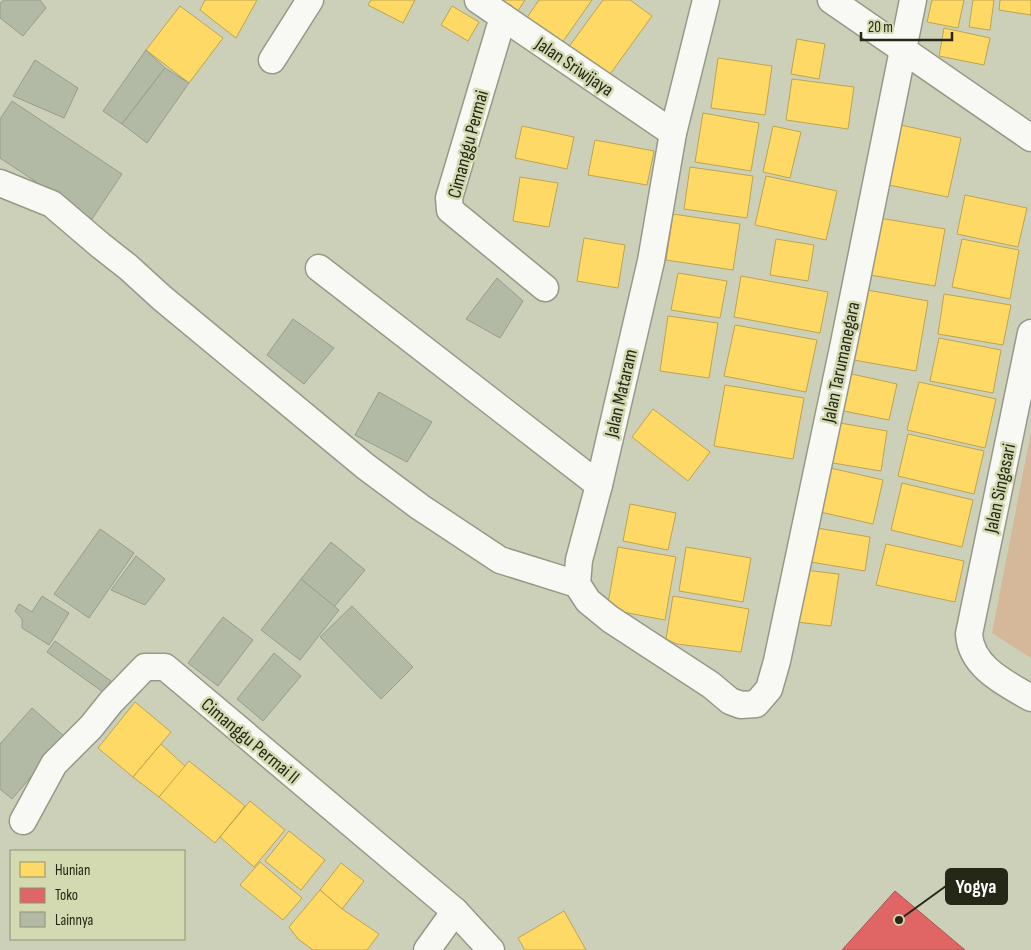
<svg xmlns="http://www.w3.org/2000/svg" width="1031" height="950" font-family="'Sofia Sans Condensed',sans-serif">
<rect width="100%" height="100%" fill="#cdd0b9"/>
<path fill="#d5b799" d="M1031,432V658L992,633Z"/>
<g fill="#ffd966" stroke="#bea44e">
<path d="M205,0H257L236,38L200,10Z"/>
<path d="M371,0H415L403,23L368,5Z"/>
<path d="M497,0H525L516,14Z"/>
<path d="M539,0H592L559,47L524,22Z"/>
<path d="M603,0H630L652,16L608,77L568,48Z"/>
<path d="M932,0H964L958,28L927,22Z"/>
<path d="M973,0H994L990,30L969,27Z"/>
<path d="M1000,0H1031V15L999,10Z"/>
<path d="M180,6L223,38L189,83L146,50Z"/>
<path d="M452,6L479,22L468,41L441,25Z"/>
<path d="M944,28L990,38L984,65L939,56Z"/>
<path d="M797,39L825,44L819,79L791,74Z"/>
<path d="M718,58L772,66L765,115L711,108Z"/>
<path d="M792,79L854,87L848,129L786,120Z"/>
<path d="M703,113L759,123L751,171L695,162Z"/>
<path d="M896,124L961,138L948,197L884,184Z"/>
<path d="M522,126L574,137L567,169L515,158Z"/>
<path d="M773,126L801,132L790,178L763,172Z"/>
<path d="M595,140L654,151L647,185L588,175Z"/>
<path d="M690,167L753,176L747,218L684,209Z"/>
<path d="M766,176L837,191L826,240L755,225Z"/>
<path d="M520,177L558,183L549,227L513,221Z"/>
<path d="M965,195L1027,208L1018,247L957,234Z"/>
<path d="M673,214L740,224L733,270L666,260Z"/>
<path d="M873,217L945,229L935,286L864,274Z"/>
<path d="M584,238L625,245L618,288L577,281Z"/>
<path d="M776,239L814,245L808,281L770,275Z"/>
<path d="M962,239L1019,250L1010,299L952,287Z"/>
<path d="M678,273L727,281L720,318L671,310Z"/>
<path d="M741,276L828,292L820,333L734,317Z"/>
<path d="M867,290L928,301L916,371L854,360Z"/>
<path d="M944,294L1011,305L1003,345L938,334Z"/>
<path d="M668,316L718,323L709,378L660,371Z"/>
<path d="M735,325L817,340L806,392L724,376Z"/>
<path d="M939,338L1001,350L993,393L930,381Z"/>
<path d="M847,373L897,384L889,420L839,410Z"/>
<path d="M919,382L996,399L985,448L907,430Z"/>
<path d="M725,385L804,398L793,459L714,446Z"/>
<path d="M653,409L710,452L688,481L632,437Z"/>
<path d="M834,422L887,431L881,471L827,462Z"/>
<path d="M908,434L984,451L974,494L898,476Z"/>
<path d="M826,467L883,480L873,524L816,511Z"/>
<path d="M902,483L973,500L962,547L891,530Z"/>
<path d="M630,504L676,513L668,550L623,541Z"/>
<path d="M811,527L870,537L865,571L805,561Z"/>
<path d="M886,544L964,561L955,602L876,585Z"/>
<path d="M618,547L676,557L665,620L607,609Z"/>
<path d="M686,547L751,558L743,602L679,591Z"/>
<path d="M804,570L839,574L831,626L797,622Z"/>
<path d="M673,596L749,609L741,652L677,644L666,639Z"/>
<path d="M135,702L171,732L133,777L98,748Z"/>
<path d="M161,744L186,767L159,797L133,777Z"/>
<path d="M189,761L245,806L215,843L159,797Z"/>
<path d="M250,801L285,830L254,867L220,837Z"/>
<path d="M289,831L325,860L301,890L265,861Z"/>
<path d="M260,862L302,898L283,920L240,885Z"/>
<path d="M341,863L364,881L342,909L320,890Z"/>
<path d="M320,890L342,909L379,934L367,950H313L298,939L289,927Z"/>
<path d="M564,911L586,950H525L518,938Z"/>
</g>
<path fill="#e06666" stroke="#a8534e" d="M895,891L965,950H842Z"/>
<g fill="#b2baa5" stroke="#979c8b">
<path d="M4,0H40L46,8L23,36L0,18V3Z"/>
<path d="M146,50L165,68L122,124L103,111Z"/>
<path d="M35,60L78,88L64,118L13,96Z"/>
<path d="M165,68L189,83L147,143L122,124Z"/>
<path d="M12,101L122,174L92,219L0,158V119Z"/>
<path d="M497,278L523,301L500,338L466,319Z"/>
<path d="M293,319L334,348L304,384L267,355Z"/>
<path d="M379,392L432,422L407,462L355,435Z"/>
<path d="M100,529L134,553L89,618L54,594Z"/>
<path d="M331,542L365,570L334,607L301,579Z"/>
<path d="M136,556L165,579L145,605L111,590Z"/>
<path d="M301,579L339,610L300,660L261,630Z"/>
<path d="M42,596L69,613L49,645L22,628V619L15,611L19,604L32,612Z"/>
<path d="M352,606L413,667L381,699L320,637Z"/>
<path d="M223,617L253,640L218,686L188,663Z"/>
<path d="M55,641L111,681L103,692L47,652Z"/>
<path d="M274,653L301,676L263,721L237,699Z"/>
<path d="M32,708L65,737L12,799L0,789V744Z"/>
</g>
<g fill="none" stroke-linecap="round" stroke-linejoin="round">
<g stroke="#979988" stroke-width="29">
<g id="street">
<path d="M478,0L673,133"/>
<path d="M706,0L673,133L651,261L599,485L579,560L577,584L588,601L610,619L711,685L730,701L741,705L756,704L769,689L777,661L844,343L913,0"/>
<path d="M831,0L1031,138"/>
<path d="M503,17L449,198L450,210L545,288"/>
<path d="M272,60L310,0"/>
<path d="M0,183L52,204L100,245L128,267L162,298L365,466L420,507L500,560L577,584"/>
<path d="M319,268L599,485"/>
<path d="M1031,333L969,634C971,667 1005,683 1031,698"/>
<path d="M23,821L54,764L91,727L111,702L145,667H165L455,911L491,950"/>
<path d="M427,950L455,911"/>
</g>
</g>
<use href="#street" stroke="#f8f8f4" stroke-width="26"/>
</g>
<g text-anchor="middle" stroke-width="5" stroke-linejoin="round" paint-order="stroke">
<g font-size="19" fill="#252717" stroke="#d3d9b0">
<text transform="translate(575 66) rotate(34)" y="7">Jalan Sriwijaya</text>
<text transform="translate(467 144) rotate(-75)" y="7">Cimanggu Permai</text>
<text transform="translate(840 362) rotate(-78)" y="7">Jalan Tarumanegara</text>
<text transform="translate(620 393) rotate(-77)" y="7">Jalan Mataram</text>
<text transform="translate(999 488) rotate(-78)" y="7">Jalan Singasari</text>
<text transform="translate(251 740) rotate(40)" y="7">Cimanggu Permai II</text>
</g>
</g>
<path fill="none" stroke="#252717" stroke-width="2" d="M899 920L946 886"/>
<circle fill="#252717" stroke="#d3d9b0" stroke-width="2" cx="899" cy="920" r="5"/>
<rect fill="#252717" stroke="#252717" stroke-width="2" x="946" y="869" width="61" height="35" rx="5"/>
<g font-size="20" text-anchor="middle" font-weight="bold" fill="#fff">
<text x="976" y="893">Yogya</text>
</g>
<rect x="10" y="850" width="175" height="90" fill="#d3d9b0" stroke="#8d9273"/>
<rect x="20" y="862" width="25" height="15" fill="#ffd966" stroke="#8d9273"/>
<text x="55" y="875" font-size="15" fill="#252717">Hunian</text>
<rect x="20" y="888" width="25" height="15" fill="#e06666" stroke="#8d9273"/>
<text x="55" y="900" font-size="15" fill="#252717">Toko</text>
<rect x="20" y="912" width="25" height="15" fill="#b2baa5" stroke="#8d9273"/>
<text x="55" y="925" font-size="15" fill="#252717">Lainnya</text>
<path d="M861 32v8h91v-8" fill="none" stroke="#252717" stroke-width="2.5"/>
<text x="868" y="32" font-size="15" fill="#252717" stroke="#d3d9b0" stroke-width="4" paint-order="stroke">20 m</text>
</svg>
